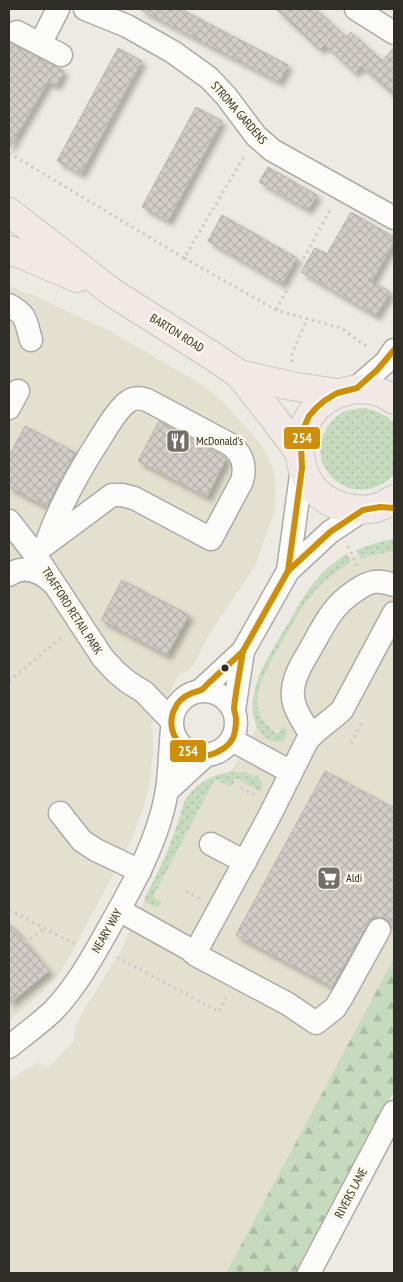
<svg xmlns="http://www.w3.org/2000/svg" width="403" height="1282" font-family="'PT Sans Narrow',sans-serif">
<defs>
<pattern id="grass-dots" width="8" height="8" patternUnits="userSpaceOnUse" patternTransform="scale(1.25)"><rect width="8" height="8" fill="#c6dabd"/><path d="M2 2h.1M6 6h.1" fill="none" stroke="#aabba2" stroke-width="1.8" stroke-linecap="round"/></pattern>
<pattern id="forest-firs" width="22" height="20" patternUnits="userSpaceOnUse" patternTransform="scale(1.25)"><rect width="22" height="20" fill="#c6dabd"/><path d="M5 1l3.5 6h-7zM16 11l3.5 6h-7z" fill="#aabba2"/></pattern>
<pattern id="building-cross-hatch" width="8" height="8" patternUnits="userSpaceOnUse" patternTransform="scale(1.25)"><rect width="8" height="8" fill="#d2cdc8"/><path d="M0 0l8 8M0 8l8-8" fill="none" stroke="#b5b0ac"/></pattern>
<filter id="shadow"><feDropShadow dx="4.5" dy="4.5" stdDeviation="2.5" flood-color="#0004"/></filter>
</defs>
<rect width="100%" height="100%" fill="#eceae2"/>
<g fill="#e3e0d0">
<path d="M9,286L37,297L110,331L204,386L219,398L253,435L265,451L273,468L276,488L275,511L254,568L232,600L207,638L194,664L190,669L178,676L165,703L151,725L153,737V751L150,782L143,810L131,840L72,953L59,974L43,991L9,1021Z"/>
<path d="M394,545V958L226,1273H9V1082L24,1070L38,1063L49,1067L74,1041L75,1028L83,1011L119,954L174,838L213,779L232,770L257,726L253,708L261,673L302,601L336,564L372,547Z"/>
</g>
<g fill="url(#grass-dots)">
<path d="M365,408C375,411 390,415 394,425C396,430 394,447 394,452C394,459 396,469 393,475C390,479 386,482 381,484C359,498 330,485 322,461C317,444 325,424 340,414C347,409 356,409 365,408Z"/>
<path d="M394,539V551L376,554L361,559L356,550L376,543Z"/>
<path d="M347,553L351,563C336,570 323,582 312,594C302,606 295,620 287,633C277,652 256,682 257,704C258,717 267,728 278,734L283,726C289,731 288,737 282,742C272,743 264,738 259,730C239,698 270,654 286,627C296,610 305,592 318,578C326,568 337,561 347,553Z"/>
<path d="M230,772C242,772 269,773 261,792L236,778L231,787L215,779L153,897L162,902L158,907H155L146,903L144,899C161,868 175,836 184,802C194,785 210,775 230,772Z"/>
</g>
<path fill="url(#forest-firs)" d="M394,958V1091L297,1273H226Z"/>
<g fill="url(#building-cross-hatch)" stroke="#b7b4ae" filter="url(#shadow)">
<path d="M139,9H181L288,65L279,82Z"/>
<path d="M276,9H316L346,37L351,32L382,61L394,47V95L361,66L355,73L325,45L320,50Z"/>
<path d="M9,42L64,71L56,86L48,82L9,149Z"/>
<path d="M118,48L142,61L81,174L57,161Z"/>
<path d="M196,107L222,121L168,221L142,207Z"/>
<path d="M268,167L317,195L308,210L259,182Z"/>
<path d="M351,212L394,237V242L372,281L390,292L376,316L301,272L315,248L327,254Z"/>
<path d="M222,215L297,258L282,284L208,241Z"/>
<path d="M159,421L223,456L226,459L207,497L138,461Z"/>
<path d="M25,426L76,453L59,482L47,507L9,487V456Z"/>
<path d="M122,580L189,615L167,655L101,620Z"/>
<path d="M325,771L394,808V929L392,928L390,923L385,918L372,917L332,987L236,935Z"/>
<path d="M9,923L49,971L9,1004Z"/>
</g>
<g fill="none" stroke-linecap="round" stroke-linejoin="round">
<g stroke="#adaba5" stroke-width="25">
<g id="minor">
<path d="M85,9L127,26L173,52L209,78L226,96L256,136L272,150L394,218"/>
<path d="M356,9L394,33"/>
<path d="M17,32L61,55"/>
<path d="M40,44L58,9"/>
<path d="M9,305C28,316 25,320 31,340"/>
<path d="M355,389L386,362L394,350"/>
<path d="M9,408L18,391"/>
<path d="M9,521L34,553L103,658L116,672L128,682L144,692L171,720"/>
<path d="M34,553L112,495H122L134,498L211,539L242,481C246,466 243,455 231,445L147,400C141,398 135,397 129,401C120,406 107,427 101,437C79,471 60,504 47,542"/>
<path d="M288,571L302,468"/>
<path d="M9,575C24,564 40,571 53,583"/>
<path d="M201,690L243,651"/>
<circle cx="204" cy="723" r="32"/>
<path d="M234,710L243,651L288,571L330,532L363,510"/>
<path d="M311,735C303,721 291,707 293,690C294,675 304,660 311,648C324,625 332,606 355,591C369,581 378,579 394,585"/>
<path d="M232,740L291,772"/>
<path d="M167,791L205,756"/>
<path d="M60,813L82,841L96,850L140,871"/>
<path d="M211,844L245,862"/>
<path d="M119,910L189,949L196,955L288,1004L316,1023L335,1008L343,995L379,930"/>
<path d="M193,952L200,944L269,817L307,741C317,728 331,721 342,710L394,613"/>
<path d="M9,1047C24,1035 39,1024 53,1011C75,988 91,960 106,933C131,889 159,840 167,790C170,770 170,749 172,729"/>
<path d="M309,1273L394,1112"/>
</g>
</g>
<g stroke="#c6c6c1" stroke-width="30">
<g id="major">
<path d="M9,212L113,293L211,355L239,374L273,417L299,452"/>
<path d="M9,250L23,255L77,278"/>
<path d="M239,374L291,386L337,393"/>
<path d="M394,400C381,390 363,387 347,391C280,407 286,502 354,509C363,510 373,510 381,506C385,505 390,501 394,499"/>
</g>
</g>
<g stroke="#cccbc8" stroke-width="3" stroke-dasharray="2.5 4" stroke-linecap="butt">
<path d="M9,153L184,258L245,155"/>
<path d="M184,258L276,310L341,328L369,348"/>
<path d="M276,310L331,208"/>
<path d="M292,362V353L307,319"/>
<path d="M348,546L357,566"/>
<path d="M9,681L62,637"/>
<path d="M351,743L362,723"/>
<path d="M241,788L256,796"/>
<path d="M186,891L201,900"/>
<path d="M9,910L75,944"/>
<path d="M25,943L44,928"/>
<path d="M117,957L219,1012L227,995"/>
</g>
<use href="#minor" stroke="#fcfcfb" stroke-width="22"/>
<use href="#major" stroke="#f2e9e7" stroke-width="28"/>
<g stroke="#fef9ea" stroke-width="10">
<g id="bus-1">
<path d="M288,571L302,468L301,445L305,425L309,416L316,408L324,401L337,393L357,388L377,370L394,350"/>
<path d="M243,651C240,670 236,689 234,708C234,712 236,715 236,719C236,725 235,733 233,738C230,744 225,748 219,751C193,767 162,737 174,710C177,703 182,697 190,694C193,692 197,692 201,690C205,688 208,683 212,680C222,670 233,661 243,651Z"/>
<path d="M243,651L288,571L330,532L363,510L380,507L394,508"/>
</g>
</g>
<use href="#bus-1" stroke="#cf8e08" stroke-width="6"/>
</g>
<defs>
<g id="restaurant-square" transform="scale(1.25)"><rect x="-9" y="-9" width="18" height="18" rx="4" fill="#716f68" stroke="#fef9ea"/><path d="M-5-6h1v4h1v-4h1v4h1v-4h1v5L-1.5 .5V6h-2V.5L-5-1ZM5-6V6H3V1.5H1.5Q1.5-4 5-6Z" fill="#fff"/></g>
<g id="supermarket-square" transform="scale(1.25)"><rect x="-9" y="-9" width="18" height="18" rx="4" fill="#716f68" stroke="#fef9ea"/><path d="M-6-5.5h2.5l.6 2H6L4.5 2H-2.5L-4.4-4H-6ZM-1.5 3.2a1.3 1.3 0 1 0 .1 0ZM3 3.2a1.3 1.3 0 1 0 .1 0Z" fill="#fff"/></g>
</defs>
<g fill-rule="evenodd">
<use href="#restaurant-square" x="178" y="441"/>
<use href="#supermarket-square" x="329" y="878"/>
</g>
<circle fill="#2f2d27" stroke="#fef9ea" stroke-width="2" cx="225" cy="668" r="4.5"/>
<g text-anchor="middle" stroke-width="5" stroke-linejoin="round" paint-order="stroke">
<g font-size="12" fill="#2f2d27" stroke="#fef9ea">
<text transform="translate(239 113) rotate(49)" y="4">STROMA GARDENS</text>
<text transform="translate(177 333) rotate(32)" y="4">BARTON ROAD</text>
<text transform="translate(72 611) rotate(57)" y="4">TRAFFORD RETAIL PARK</text>
<text transform="translate(107 931) rotate(-60)" y="4">NEARY WAY</text>
<text transform="translate(351 1193) rotate(-62)" y="4">RIVERS LANE</text>
</g>
<g font-size="12" fill="#2f2d27" stroke="#fef9ea" text-anchor="start">
<text x="196" y="445">McDonald's</text>
<text x="346" y="882">Aldi</text>
</g>
</g>
<g stroke="#fef9ea" stroke-width="2">
<rect x="283" y="426" width="38" height="24" rx="5" fill="#cf8e08"/>
<rect x="169" y="739" width="38" height="24" rx="5" fill="#cf8e08"/>
</g>
<g font-size="14" text-anchor="middle" font-weight="bold" fill="#fff">
<text x="302" y="443">254</text>
<text x="188" y="756">254</text>
</g>
<rect width="403" height="1282" fill="none" stroke="#2f2d27" stroke-width="20"/>
</svg>
